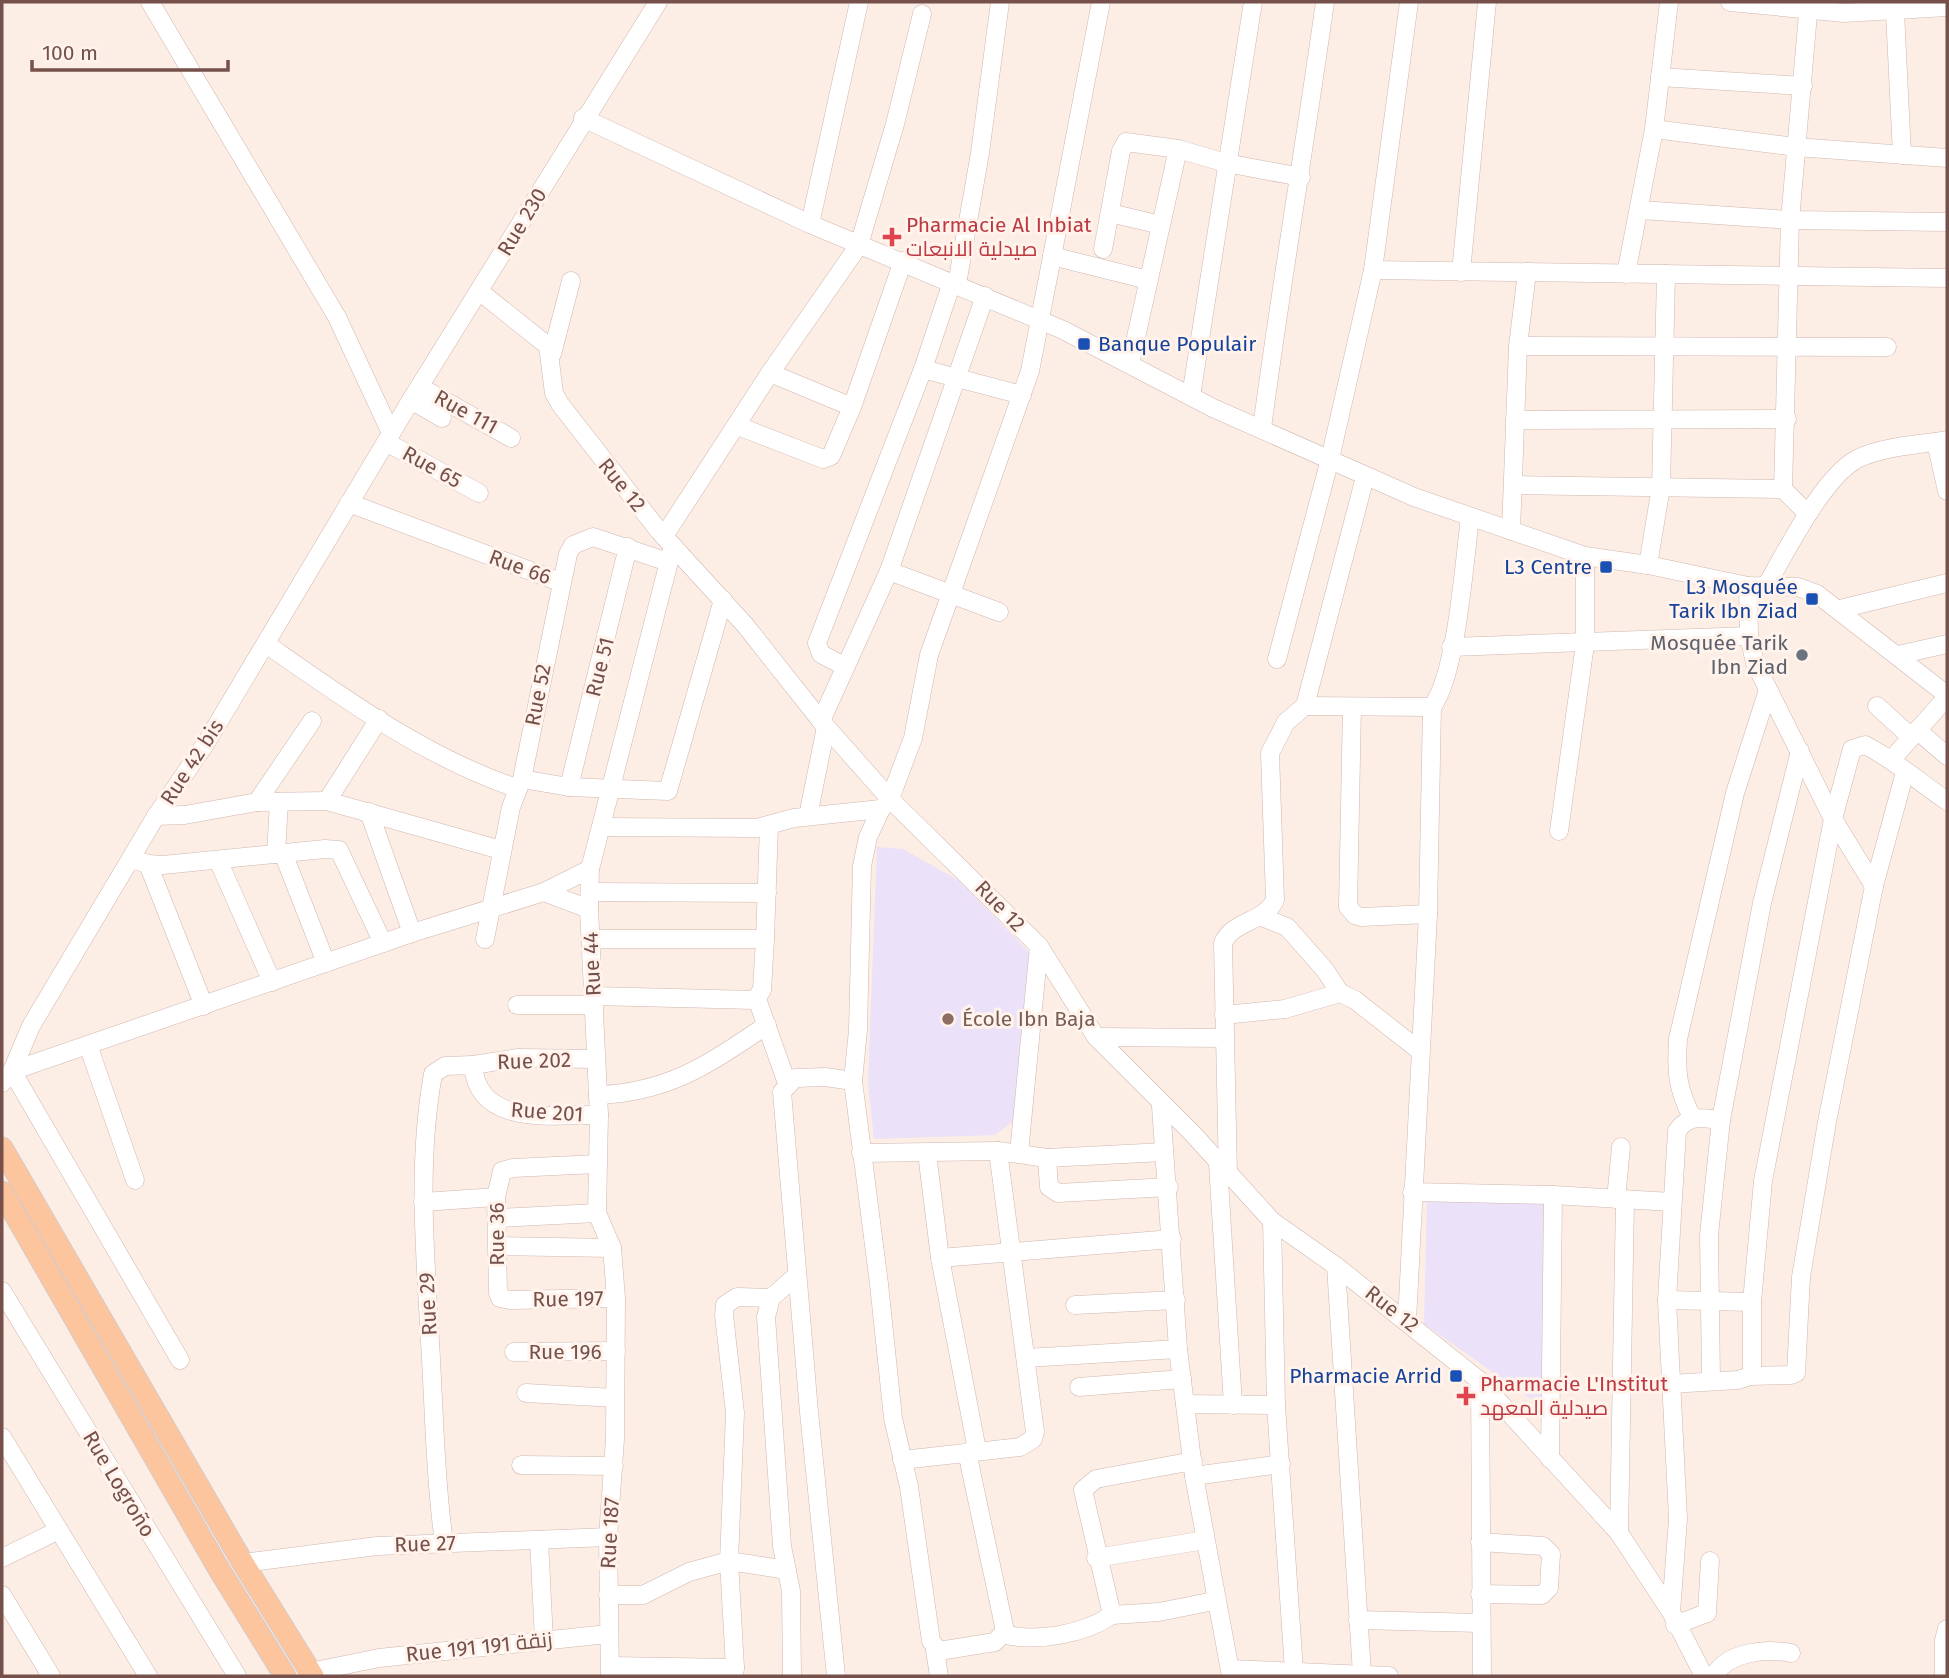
<svg xmlns="http://www.w3.org/2000/svg" width="1949" height="1678" font-family="'Fira Sans',Cairo,sans-serif">
<rect width="100%" height="100%" fill="#fceee5"/>
<g fill="#ebe1f9">
<path d="M877,847L903,849L958,880L1032,955L1015,1120L995,1135L874,1139L868,1083Z"/>
<path d="M1550,1198L1541,1406L1424,1324L1427,1199Z"/>
</g>
<g fill="none" stroke-linecap="round" stroke-linejoin="round">
<g stroke="#d0b6ae" stroke-width="19">
<g id="minor">
<path d="M150,2L337,317L391,433"/>
<path d="M1730,2L1844,13L1947,7"/>
<path d="M1895,12L1902,155"/>
<path d="M1660,77L1803,86"/>
<path d="M583,118L810,224L1063,330L1213,408L1414,497L1585,556L1648,565L1748,586L1798,587L1817,594L1947,695"/>
<path d="M1654,129L1796,147L1947,158"/>
<path d="M1640,210L1790,220L1947,222"/>
<path d="M1110,213L1161,225"/>
<path d="M810,224L859,2"/>
<path d="M1103,249L1121,151L1126,142L1178,149L1226,163L1301,177"/>
<path d="M1052,256L1148,280"/>
<path d="M1373,270L1947,278"/>
<path d="M1461,272L1487,2"/>
<path d="M1626,274L1654,129L1669,2"/>
<path d="M957,284L980,153L1000,2"/>
<path d="M479,291L548,346L554,393L560,404L659,531L745,625L821,721L890,799L1039,946L1096,1037L1193,1134L1272,1221L1336,1266L1480,1381L1619,1533L1671,1612L1704,1676"/>
<path d="M1518,346L1887,347"/>
<path d="M552,354L571,281"/>
<path d="M1130,364L1178,149"/>
<path d="M923,369L1022,395"/>
<path d="M770,373L852,407"/>
<path d="M420,387L511,438"/>
<path d="M1191,396L1253,2"/>
<path d="M411,400L442,418"/>
<path d="M1515,420L1787,419"/>
<path d="M738,426L823,459L831,456L852,407L903,261"/>
<path d="M1262,428C1281,285 1305,144 1325,2"/>
<path d="M386,442L479,493"/>
<path d="M1936,442L1947,491"/>
<path d="M1514,485L1783,489L1808,514"/>
<path d="M1783,489L1790,220L1809,2"/>
<path d="M349,503L560,582"/>
<path d="M1511,531L1518,346L1527,272"/>
<path d="M664,536L770,373L859,245L895,124L922,14"/>
<path d="M1648,565L1661,487L1666,274"/>
<path d="M889,571L999,612"/>
<path d="M1766,586C1786,552 1823,477 1857,459C1883,446 1919,445 1947,440"/>
<path d="M1840,609L1947,583"/>
<path d="M266,644C345,699 425,757 516,788"/>
<path d="M1451,647L1749,636"/>
<path d="M1898,655L1947,644"/>
<path d="M1277,659L1330,459L1373,270L1409,2"/>
<path d="M844,666L821,654L817,643L923,369L952,282"/>
<path d="M1305,706L1432,707"/>
<path d="M1877,706L1911,737"/>
<path d="M1352,707L1348,907L1355,915L1362,917L1428,914"/>
<path d="M821,721L889,571L985,296"/>
<path d="M1917,730L1947,756"/>
<path d="M1893,758L1947,697"/>
<path d="M522,779L569,787L668,791L723,600"/>
<path d="M569,787L628,547"/>
<path d="M327,801L379,719"/>
<path d="M257,802L312,721"/>
<path d="M369,812L412,933"/>
<path d="M156,816L185,815L257,802L327,801L501,850"/>
<path d="M808,816L826,727"/>
<path d="M602,827L757,828L794,818L881,809"/>
<path d="M1559,831L1585,644V556"/>
<path d="M283,853L326,963"/>
<path d="M276,854L279,802"/>
<path d="M131,859L148,864L163,865L325,849L339,850L383,943"/>
<path d="M218,860L272,982"/>
<path d="M148,864L204,1006"/>
<path d="M1874,886L1833,819L1852,749L1865,745C1895,760 1919,782 1947,801"/>
<path d="M544,892L589,909"/>
<path d="M591,892L767,893"/>
<path d="M1262,917L1287,927L1325,970L1340,993"/>
<path d="M485,939L511,807L522,779L568,554L573,545L593,537L668,562"/>
<path d="M591,939H765L762,990L755,1000L594,996"/>
<path d="M765,939L769,825"/>
<path d="M757,999L787,1083"/>
<path d="M517,1005H594"/>
<path d="M1224,1015L1285,1009L1340,993L1355,1000L1420,1051"/>
<path d="M1096,1037L1224,1038"/>
<path d="M88,1045L135,1180"/>
<path d="M473,1065L518,1058L596,1059"/>
<path d="M12,1071L412,933L544,892L590,869"/>
<path d="M12,1071L180,1360"/>
<path d="M2,1083L12,1071L31,1026L156,816L206,743L411,400L658,2"/>
<path d="M598,1095C670,1092 709,1064 767,1025"/>
<path d="M1161,1106L1178,1349L1194,1476L1231,1676"/>
<path d="M1692,1117C1677,1089 1676,1070 1678,1039L1735,793L1768,690"/>
<path d="M861,1153L998,1151L1047,1158L1164,1152"/>
<path d="M927,1153L940,1258L977,1450"/>
<path d="M1019,1153L1039,946"/>
<path d="M1047,1158L1049,1187L1058,1193L1169,1187"/>
<path d="M597,1164L513,1168L502,1171L496,1197L498,1293L500,1298L510,1300L616,1298"/>
<path d="M1218,1164L1233,1405"/>
<path d="M1228,1175L1223,943C1233,920 1264,923 1275,900L1270,753L1286,722L1305,706L1365,477"/>
<path d="M1412,1192L1553,1195L1672,1202"/>
<path d="M1616,1199L1621,1147"/>
<path d="M423,1202L496,1197"/>
<path d="M498,1218L597,1213"/>
<path d="M1272,1221L1276,1405L1294,1671"/>
<path d="M498,1246L612,1248"/>
<path d="M940,1258L1172,1239"/>
<path d="M1336,1266L1362,1674"/>
<path d="M2,1291L237,1676"/>
<path d="M1667,1300L1752,1302"/>
<path d="M1075,1305L1176,1300"/>
<path d="M1407,1321L1428,914L1432,707C1457,673 1464,563 1470,518"/>
<path d="M514,1352L616,1351"/>
<path d="M1026,1358L1178,1349"/>
<path d="M1750,1376L1791,1375L1796,1373L1801,1277L1827,1122L1874,886L1905,772"/>
<path d="M1711,1379L1709,1235L1721,1120L1762,903L1800,751"/>
<path d="M1480,1381L1482,1676"/>
<path d="M1670,1384L1738,1380L1750,1376L1752,1371V1302L1763,1181L1833,819L1755,663L1749,636L1748,586"/>
<path d="M1079,1387L1182,1379"/>
<path d="M526,1393L615,1398"/>
<path d="M1185,1404L1276,1405"/>
<path d="M2,1437L148,1676"/>
<path d="M967,1452L1005,1631L995,1642L939,1651L931,1641L909,1487L893,1418L879,1284L853,1081L858,1030L862,866L868,837L881,809L890,799L913,738L929,655L1030,371L1101,2"/>
<path d="M1550,1459L1553,1195"/>
<path d="M902,1460L1020,1447L1033,1439L1035,1432L998,1151"/>
<path d="M521,1465L614,1466"/>
<path d="M1194,1476L1281,1464"/>
<path d="M1619,1533L1625,1200"/>
<path d="M539,1540L544,1640"/>
<path d="M1480,1542L1543,1546L1551,1554L1549,1588L1542,1595L1480,1594"/>
<path d="M444,1543C435,1476 434,1408 430,1341C425,1251 417,1163 433,1074L445,1066L473,1065C478,1128 554,1114 599,1115"/>
<path d="M2,1558L59,1530"/>
<path d="M1096,1558L1205,1540"/>
<path d="M243,1563L377,1546L608,1537"/>
<path d="M2,1595L51,1676"/>
<path d="M608,1595H643L689,1572L729,1561L787,1570"/>
<path d="M1671,1612L1678,1519L1667,1300L1677,1131C1689,1114 1702,1118 1721,1120"/>
<path d="M1112,1615L1159,1612L1214,1601"/>
<path d="M1358,1620L1480,1623"/>
<path d="M1675,1625L1707,1613L1710,1561"/>
<path d="M1003,1634C1036,1643 1084,1634 1112,1615L1083,1490L1096,1479L1193,1461"/>
<path d="M935,1650L939,1676"/>
<path d="M611,1666L735,1668"/>
<path d="M1230,1669L1389,1676"/>
<path d="M310,1672L379,1658L608,1634"/>
<path d="M1944,1673V1640L1947,1629"/>
<path d="M610,1676L608,1537L615,1439L616,1298L612,1248L597,1213L599,1115L589,909L590,869L673,546"/>
<path d="M733,1676L735,1668L729,1561L735,1413L724,1315L725,1305L737,1297L771,1298"/>
<path d="M792,1676L791,1591L782,1546L766,1317L771,1298L797,1275"/>
<path d="M836,1676L809,1412L782,1092L795,1078L825,1077L853,1081"/>
<path d="M1714,1676C1727,1652 1765,1648 1791,1653"/>
</g>
</g>
<g stroke="#d6cac9" stroke-width="23">
<g id="major">
<path d="M2,1148L243,1563L313,1676"/>
<path d="M2,1192L220,1571L285,1676"/>
</g>
</g>
<use href="#minor" stroke="#fff" stroke-width="18"/>
<use href="#major" stroke="#fcc59d" stroke-width="21"/>
</g>
<g fill="#e0444e" stroke="#fff3eb" stroke-width="2.5">
<path d="M888.5 226.5h7v7h7v7h-7v7h-7v-7h-7v-7h7z"/>
<path d="M1462.5 1385.5h7v7h7v7h-7v7h-7v-7h-7v-7h7z"/>
</g>
<g fill="#1a4fb4" stroke="#fff3eb" stroke-width="2.5">
<rect x="1077" y="337" width="14" height="14" rx="3.5"/>
<rect x="1599" y="560" width="14" height="14" rx="3.5"/>
<rect x="1805" y="592" width="14" height="14" rx="3.5"/>
<rect x="1449" y="1369" width="14" height="14" rx="3.5"/>
</g>
<circle fill="#6b7280" stroke="#fff3eb" stroke-width="2.5" cx="1802" cy="655" r="7"/>
<circle fill="#8d6e63" stroke="#fff3eb" stroke-width="2.5" cx="948" cy="1019" r="7"/>
<g text-anchor="middle" stroke-width="6" stroke-linejoin="round" paint-order="stroke">
<g font-size="21" fill="#76504a" stroke="#fff3eb">
<text transform="translate(522 222) rotate(-59)" y="7">Rue 230</text>
<text transform="translate(466 412) rotate(29)" y="7">Rue 111</text>
<text transform="translate(432 467) rotate(29)" y="7">Rue 65</text>
<text transform="translate(622 485) rotate(51)" y="7">Rue 12</text>
<text transform="translate(520 567) rotate(20)" y="7">Rue 66</text>
<text transform="translate(600 667) rotate(-76)" y="7">Rue 51</text>
<text transform="translate(538 695) rotate(-79)" y="7">Rue 52</text>
<text transform="translate(192 762) rotate(-57)" y="7">Rue 42 bis</text>
<text transform="translate(1000 906) rotate(46)" y="7">Rue 12</text>
<text transform="translate(592 964) rotate(-93)" y="7">Rue 44</text>
<text transform="translate(534 1061) rotate(-2)" y="7">Rue 202</text>
<text transform="translate(547 1112) rotate(4)" y="7">Rue 201</text>
<text transform="translate(497 1234) rotate(-90)" y="7">Rue 36</text>
<text transform="translate(568 1299) rotate(-1)" y="7">Rue 197</text>
<text transform="translate(428 1304) rotate(-93)" y="7">Rue 29</text>
<text transform="translate(1392 1309) rotate(38)" y="7">Rue 12</text>
<text x="565" y="1359">Rue 196</text>
<text transform="translate(119 1484) rotate(59)" y="7">Rue Logroño</text>
<text transform="translate(610 1533) rotate(-87)" y="7">Rue 187</text>
<text transform="translate(425 1544) rotate(-2)" y="7">Rue 27</text>
<text transform="translate(479 1647) rotate(-6)" y="7">Rue 191 زنقة 191</text>
</g>
<g font-size="21" fill="#be3a42" stroke="#fff3eb" text-anchor="start">
<text x="906" y="232">Pharmacie Al Inbiat<tspan x="906" dy="24">صيدلية الانبعات</tspan></text>
<text x="1480" y="1391">Pharmacie L'Institut<tspan x="1480" dy="24">صيدلية المعهد</tspan></text>
</g>
<g font-size="21" fill="#164399" stroke="#fff3eb" text-anchor="end">
<text x="1098" y="351" text-anchor="start">Banque Populair</text>
<text x="1592" y="574">L3 Centre</text>
<text x="1798" y="594">L3 Mosquée<tspan x="1798" dy="24">Tarik Ibn Ziad</tspan></text>
<text x="1442" y="1383">Pharmacie Arrid</text>
</g>
<g font-size="21" fill="#5b616d" stroke="#fff3eb" text-anchor="end">
<text x="1788" y="650">Mosquée Tarik<tspan x="1788" dy="24">Ibn Ziad</tspan></text>
</g>
<g font-size="21" fill="#785e54" stroke="#fff3eb" text-anchor="start">
<text x="962" y="1026">École Ibn Baja</text>
</g>
</g>
<rect width="1949" height="1678" fill="none" stroke="#76504a" stroke-width="7"/>
<path d="M32 60v10h196v-10" fill="none" stroke="#76504a" stroke-width="3.5"/>
<text x="42" y="60" font-size="21" fill="#76504a" stroke="#fff3eb" stroke-width="5" paint-order="stroke">100 m</text>
</svg>
